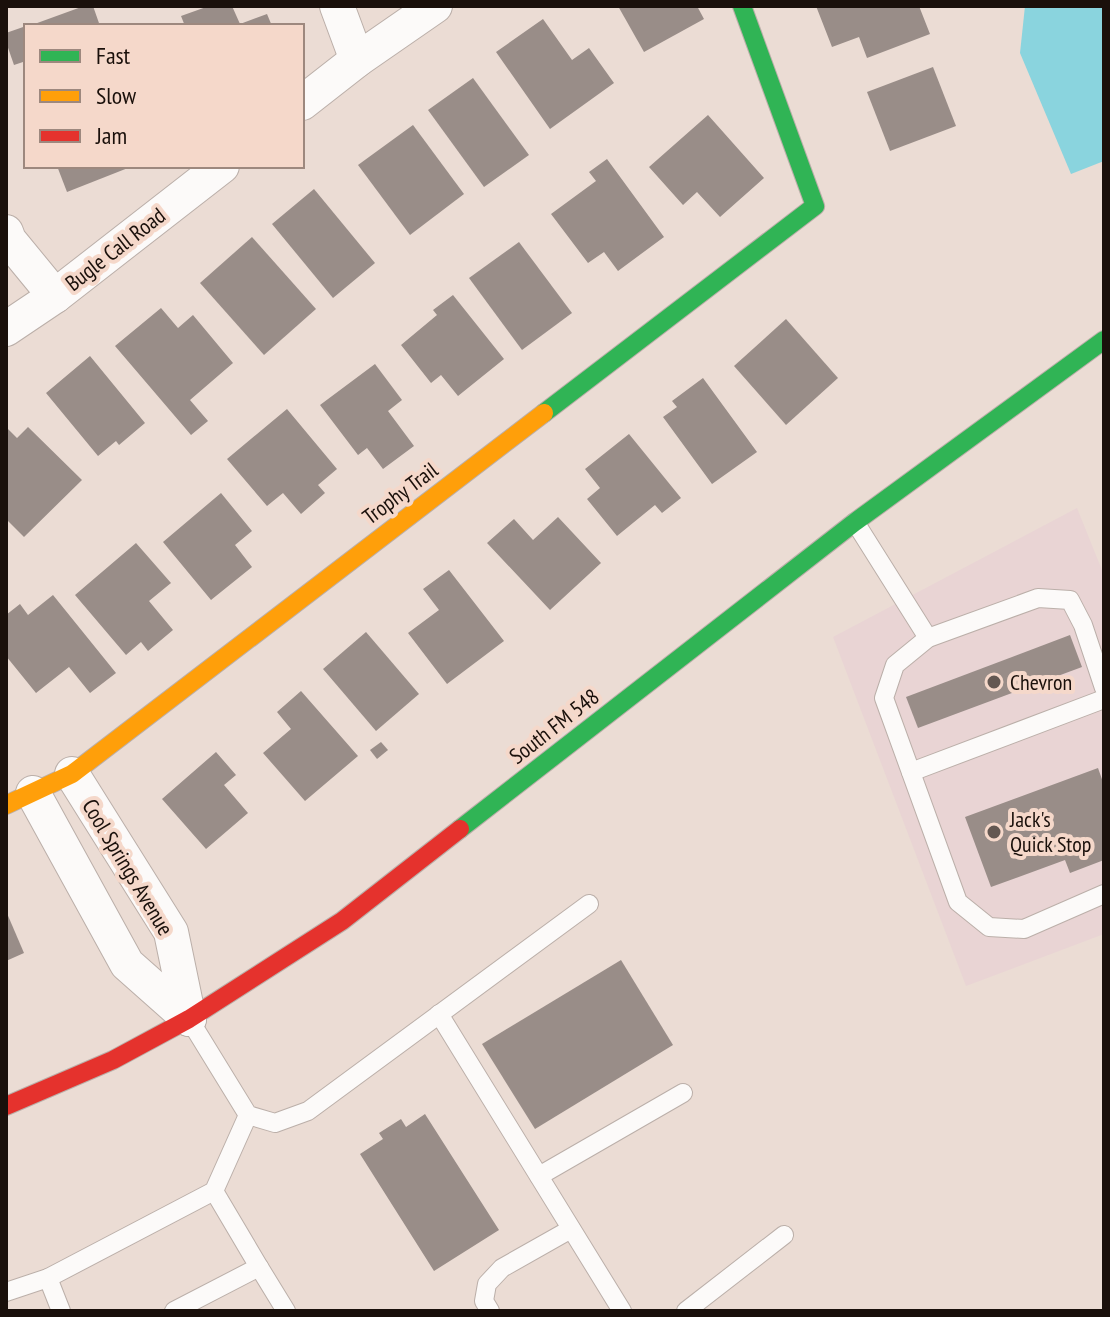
<svg xmlns="http://www.w3.org/2000/svg" width="1110" height="1317" font-family="'PT Sans Narrow',sans-serif">
<rect width="100%" height="100%" fill="#ebdcd4"/>
<path fill="#e9d4d4" d="M1077,508L1104,575V934L966,986L833,637Z"/>
<path fill="#8ad4de" d="M1025,6H1104V161L1071,174L1020,53Z"/>
<g fill="#998d88">
<path d="M84,6H93L100,26H29Z"/>
<path d="M209,6H232L240,24L267,14L272,26H185L181,16Z"/>
<path d="M618,6H697L704,19L644,52Z"/>
<path d="M816,6H919L930,34L867,58L859,37L832,47Z"/>
<path d="M543,19L572,60L589,48L614,83L550,129L496,52Z"/>
<path d="M26,26V61L14,65L6,42V33Z"/>
<path d="M933,67L956,126L890,151L867,92Z"/>
<path d="M473,78L529,155L484,187L428,110Z"/>
<path d="M708,115L764,178L720,217L697,192L683,205L649,167Z"/>
<path d="M413,125L464,194L410,235L358,165Z"/>
<path d="M607,159L664,237L618,271L604,252L588,263L551,214L596,181L589,172Z"/>
<path d="M57,166H133L67,192Z"/>
<path d="M314,189L375,263L333,298L272,224Z"/>
<path d="M252,237L316,309L264,355L200,283Z"/>
<path d="M519,242L572,313L522,350L469,278Z"/>
<path d="M453,295L504,359L458,396L441,375L431,383L401,345L437,315L433,310Z"/>
<path d="M161,308L178,328L193,315L233,363L190,400L208,421L191,435L115,346Z"/>
<path d="M786,319L838,378L786,425L734,366Z"/>
<path d="M90,356L145,423L119,445L116,441L98,456L46,393Z"/>
<path d="M375,364L402,400L388,411L414,446L383,469L367,448L358,455L320,405Z"/>
<path d="M703,378L757,452L712,484L663,417L677,407L672,401Z"/>
<path d="M287,409L337,469L318,485L325,493L301,514L283,493L267,506L227,459Z"/>
<path d="M6,427L17,438L28,427L82,480L24,537L6,519Z"/>
<path d="M629,434L681,498L662,513L655,505L617,536L587,499L600,488L585,469Z"/>
<path d="M221,493L252,531L235,545L252,567L211,600L163,542Z"/>
<path d="M558,517L601,563L550,610L487,543L514,519L533,540Z"/>
<path d="M136,543L171,583L149,601L173,630L148,651L141,642L126,655L75,595Z"/>
<path d="M449,570L504,641L447,684L408,633L439,610L423,589Z"/>
<path d="M53,595L116,673L90,693L69,667L36,693L6,656V615L20,604L28,615Z"/>
<path d="M366,632L419,694L376,731L323,669Z"/>
<path d="M1070,635L1082,667L918,728L906,697Z"/>
<path d="M301,691L358,756L305,801L263,753L291,729L277,712Z"/>
<path d="M381,742L388,750L377,759L370,750Z"/>
<path d="M216,752L236,775L224,785L248,813L206,849L162,799Z"/>
<path d="M1098,768L1104,785V860L1070,873L1065,860L991,887L965,817Z"/>
<path d="M6,911L24,953L6,961Z"/>
<path d="M621,960L673,1045L535,1129L482,1044Z"/>
<path d="M425,1114L499,1230L434,1271L360,1154L383,1139L379,1133L401,1119L406,1127Z"/>
</g>
<g fill="none" stroke-linecap="round" stroke-linejoin="round">
<g stroke="#bbafa9" stroke-width="20">
<g id="lane">
<path d="M855,522L928,638"/>
<path d="M1104,688L1083,625L1070,600L1038,598L928,638L895,665L884,698L958,902L989,927L1024,929L1104,894"/>
<path d="M911,772L1104,699"/>
<path d="M439,1014L622,1311"/>
<path d="M189,1019L248,1115L275,1123L308,1111L589,904"/>
<path d="M539,1176L683,1093"/>
<path d="M259,1267L286,1311"/>
<path d="M48,1278L214,1191L248,1115"/>
<path d="M6,1292L48,1278L61,1311"/>
<path d="M174,1311L259,1267L214,1191"/>
<path d="M490,1311L484,1301L487,1284L502,1268L571,1229"/>
<path d="M686,1311L784,1235"/>
</g>
</g>
<g stroke="#bbafa9" stroke-width="36">
<g id="street">
<path d="M337,6L357,60"/>
<path d="M302,103L357,60L435,6"/>
<path d="M6,232L9,240L55,296"/>
<path d="M6,329L55,296L222,166"/>
<path d="M72,774L171,932L189,1019"/>
<path d="M33,793L127,964L189,1019"/>
</g>
</g>
<g stroke="#bbafa9" stroke-width="20">
<g id="fast">
<path d="M544,413L815,206L742,6"/>
<path d="M460,829L855,522L1104,340"/>
</g>
</g>
<g stroke="#bbafa9" stroke-width="20">
<path id="slow" d="M6,805L72,774L544,413"/>
</g>
<g stroke="#bbafa9" stroke-width="20">
<path id="jam" d="M6,1106L113,1060L189,1019L342,921L460,829"/>
</g>
<use href="#lane" stroke="#fcfaf9" stroke-width="18"/>
<use href="#street" stroke="#fcfaf9" stroke-width="34"/>
<use href="#fast" stroke="#30b455" stroke-width="18"/>
<use href="#slow" stroke="#ff9f0a" stroke-width="18"/>
<use href="#jam" stroke="#e5322d" stroke-width="18"/>
</g>
<g fill="#635751" stroke="#f5d8ca" stroke-width="3">
<circle cx="994" cy="682" r="8"/>
<circle cx="994" cy="832" r="8"/>
</g>
<g text-anchor="middle" stroke-width="8" stroke-linejoin="round" paint-order="stroke">
<g font-size="22" fill="#1a100b" stroke="#f5d8ca">
<text transform="translate(115 249) rotate(-38)" y="8">Bugle Call Road</text>
<text transform="translate(400 493) rotate(-37)" y="8">Trophy Trail</text>
<text transform="translate(554 726) rotate(-38)" y="8">South FM 548</text>
<text transform="translate(128 867) rotate(59)" y="8">Cool Springs Avenue</text>
</g>
<g font-size="22" fill="#1a100b" stroke="#f5d8ca" text-anchor="start">
<text x="1010" y="690">Chevron</text>
<text x="1010" y="827">Jack's<tspan x="1010" dy="25">Quick Stop</tspan></text>
</g>
</g>
<rect width="1110" height="1317" fill="none" stroke="#1a100b" stroke-width="16"/>
<rect x="24" y="24" width="280" height="144" fill="#f5d8ca" stroke="#9d887e" stroke-width="2"/>
<rect x="40" y="50" width="40" height="12" fill="#30b455" stroke="#9d887e" stroke-width="2"/>
<text x="96" y="64" font-size="24" fill="#1a100b">Fast</text>
<rect x="40" y="90" width="40" height="12" fill="#ff9f0a" stroke="#9d887e" stroke-width="2"/>
<text x="96" y="104" font-size="24" fill="#1a100b">Slow</text>
<rect x="40" y="130" width="40" height="12" fill="#e5322d" stroke="#9d887e" stroke-width="2"/>
<text x="96" y="144" font-size="24" fill="#1a100b">Jam</text>
</svg>
